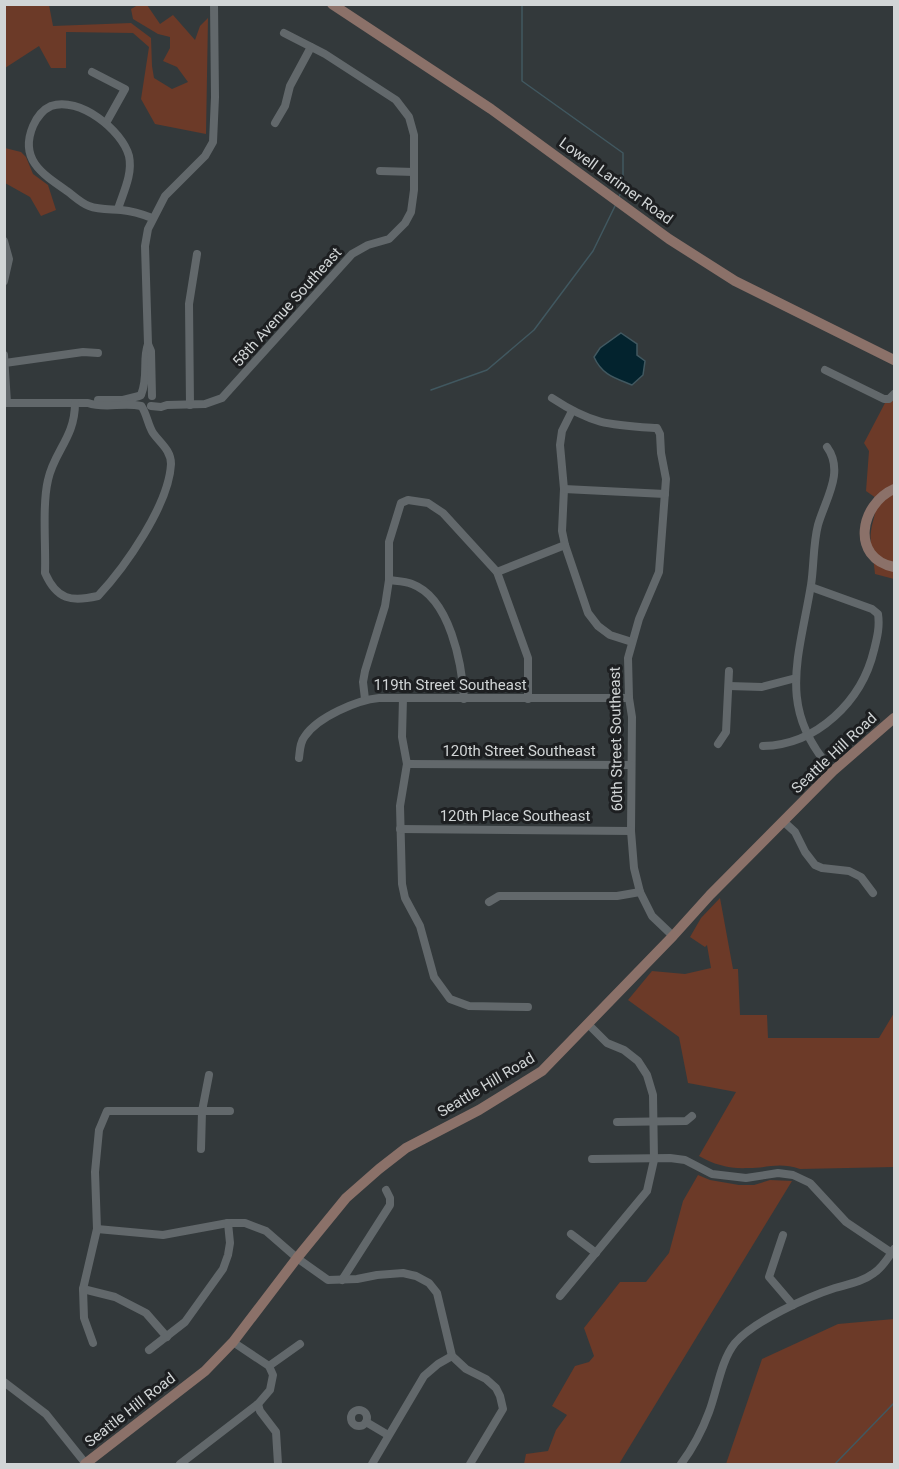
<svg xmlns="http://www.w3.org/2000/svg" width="899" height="1469" font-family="Roboto,sans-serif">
<rect width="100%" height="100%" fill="#33393b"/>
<g fill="#6c3a28">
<path d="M5,4L49,5L53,26L131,23L151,38L152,66L154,78L172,89L188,82L177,67L163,61L170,48V37L158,34L133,19L131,9L138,5H147L160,24L173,15L195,40L200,26L208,18L206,134L155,124L141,99L149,47L133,33L66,32V68H51L39,46L5,68Z"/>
<path d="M5,148L21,152L26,157L33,174L48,185L56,210L41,216L30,197L5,183Z"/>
<path d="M894,399V579L875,574C874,560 869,544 871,531C873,518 877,512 876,498L866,491L869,451L864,443L885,403Z"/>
<path d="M720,898L733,969H738L740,1015H767L768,1038H879L894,1013V1167L800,1169C779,1162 768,1168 748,1168C731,1169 714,1165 699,1156L736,1092L688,1083L679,1037L628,1000L652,971L685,974L711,968L707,945L705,947L690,937L701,918Z"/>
<path d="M698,1175L710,1180L739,1185H754L770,1180L792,1181L619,1464H524L526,1454L548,1451L556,1430L567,1415L552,1406L575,1366L589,1362L594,1356L584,1328L620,1282H646L669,1253L683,1201Z"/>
<path d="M894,1319V1464H726L762,1359L838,1324Z"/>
</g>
<path fill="#03232e" stroke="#415860" stroke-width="1.5" d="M621,333L637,344V355L645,361L643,375L632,385C615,378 602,375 594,357L600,348Z"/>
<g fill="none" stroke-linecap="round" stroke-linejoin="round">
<g stroke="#415860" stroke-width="1.5">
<path d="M522,4V81L623,153V187L619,197"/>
<path d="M431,390L487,370L534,330L593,251L616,204"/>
<path d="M835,1464L894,1403"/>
</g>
<g stroke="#62686b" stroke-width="8">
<path d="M92,72L125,89L106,123"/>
<path d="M275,123L285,106L290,86L311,47"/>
<path d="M380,171L414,172"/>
<path d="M118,209C123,193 133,174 129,156C122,130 79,96 51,106C42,110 37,117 33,126C19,159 42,174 67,191C74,196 81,203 89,206C99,210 111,209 121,210C132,211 142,214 152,218"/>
<path d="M4,241L9,259L4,281"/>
<path d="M4,355L7,403"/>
<path d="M5,363L83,352L98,353"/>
<path d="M825,370L884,399H889L894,394"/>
<path d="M141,395C149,375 142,361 148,344"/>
<path d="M152,396L151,351L148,344L145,246L148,229L165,196L205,156L213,142L215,97L214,4"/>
<path d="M552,398C593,425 610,425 657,428L660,434L661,453L666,479L659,572L639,619L628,658L629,698L632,717L631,831L634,868L640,892L652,916L673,936"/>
<path d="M98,400H123L139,396"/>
<path d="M4,403H88C105,409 123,402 141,406"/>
<path d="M75,403C75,438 54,451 48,480C42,505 46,546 45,573C57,600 71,602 98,596C125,567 169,505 171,464C171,450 160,443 153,433C148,425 147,415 142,407"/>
<path d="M190,405L189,304L197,254"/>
<path d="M151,406L161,407L167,405L205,404L222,398L352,254L368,245L389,239L405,223L411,212L414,190V135L409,117L396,100L325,54L284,33"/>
<path d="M572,411L562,431L560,445L564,489L562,531L565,545L588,613L598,626L610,635L632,642"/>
<path d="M827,447C845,472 825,500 818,525C813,544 814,566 811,585C799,658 776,709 833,771"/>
<path d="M564,489L665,494"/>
<path d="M497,572L565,545"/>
<path d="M389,580C396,581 405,581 412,584C450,598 462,664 464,699"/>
<path d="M729,686L762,687L796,678"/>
<path d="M403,698L402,737L407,764L400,806L402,884L405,898L420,926L434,977L450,999L469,1006L528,1007"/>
<path d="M365,699L363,682L365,671L385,606L389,580V542L401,503L408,500L428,503L443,513L497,572L528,658V699"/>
<path d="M718,744L726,732L729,671"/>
<path d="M763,746C817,745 862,701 874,650C877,638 880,627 878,614L872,609L811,587"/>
<path d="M299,758C300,750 300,742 305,736C318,717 357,700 379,698H629"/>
<path d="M407,764L631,765"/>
<path d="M783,821L795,832L805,852L815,865L822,868L849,871L861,877L873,893"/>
<path d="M400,829L631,831"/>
<path d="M489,902L499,896H617L640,892"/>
<path d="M617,1122L686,1121L692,1116"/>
<path d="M201,1149L202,1111L209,1075"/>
<path d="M592,1159L670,1158L685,1160L712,1174L746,1178L778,1173L793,1175L810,1183L846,1222L892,1253"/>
<path d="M97,1229L163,1235L228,1223H245L266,1231L297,1258L328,1280L357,1279L377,1275L403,1273L416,1276L429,1283L437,1293L452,1356L466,1369L486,1379L496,1388L500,1396L503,1409L470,1464"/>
<path d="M571,1234L596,1253"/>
<path d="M783,1235L769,1277L793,1305"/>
<path d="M342,1280L390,1205V1198L386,1190"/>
<path d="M83,1289L115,1297L146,1313L167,1337"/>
<path d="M560,1296L647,1191L654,1160L653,1095L647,1075L638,1061L624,1050L607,1043L588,1024"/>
<path d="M93,1343L84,1318L83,1289L97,1229L95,1172L99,1130L107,1111H230"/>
<path d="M149,1350L185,1322L223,1269L228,1255L230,1243L228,1223"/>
<path d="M269,1366L300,1344"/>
<path d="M4,1382L46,1414L86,1464"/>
<path d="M258,1404L260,1411L276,1432L278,1464"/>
<circle cx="359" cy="1418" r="8"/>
<path d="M366,1422L388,1435"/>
<path d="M180,1464L258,1404L270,1390L273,1375L269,1366L233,1342"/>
<path d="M372,1464L424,1376L438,1364L452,1356"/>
<path d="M681,1464C693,1448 702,1431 709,1412C717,1391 721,1360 735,1343C754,1321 807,1297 835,1288C849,1284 862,1282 874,1273C883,1267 888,1258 894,1249"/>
</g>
<g stroke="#8b7169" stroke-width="10">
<path d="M332,4L491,109L669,239L735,281L894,360"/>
<path d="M894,489C860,504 850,558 894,567"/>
<path d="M85,1464L205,1371L233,1342L297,1258L346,1198L379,1169L406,1148L479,1110L542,1071L673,936L710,895L833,771L894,718"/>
</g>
</g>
<g text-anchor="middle" stroke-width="6" stroke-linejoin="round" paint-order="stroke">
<g font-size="15" fill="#d1d5d6" stroke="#1d1f21">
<text transform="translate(616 181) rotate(36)" y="5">Lowell Larimer Road</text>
<text transform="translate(287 307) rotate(-48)" y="5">58th Avenue Southeast</text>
<text x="450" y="690">119th Street Southeast</text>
<text transform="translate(616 739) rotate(-91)" y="5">60th Street Southeast</text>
<text x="519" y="756">120th Street Southeast</text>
<text transform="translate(834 753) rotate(-43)" y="5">Seattle Hill Road</text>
<text x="515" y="821">120th Place Southeast</text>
<text transform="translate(486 1085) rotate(-31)" y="5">Seattle Hill Road</text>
<text transform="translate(130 1410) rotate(-38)" y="5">Seattle Hill Road</text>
</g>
</g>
<rect width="899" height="1469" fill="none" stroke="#d1d5d6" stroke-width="12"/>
</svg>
